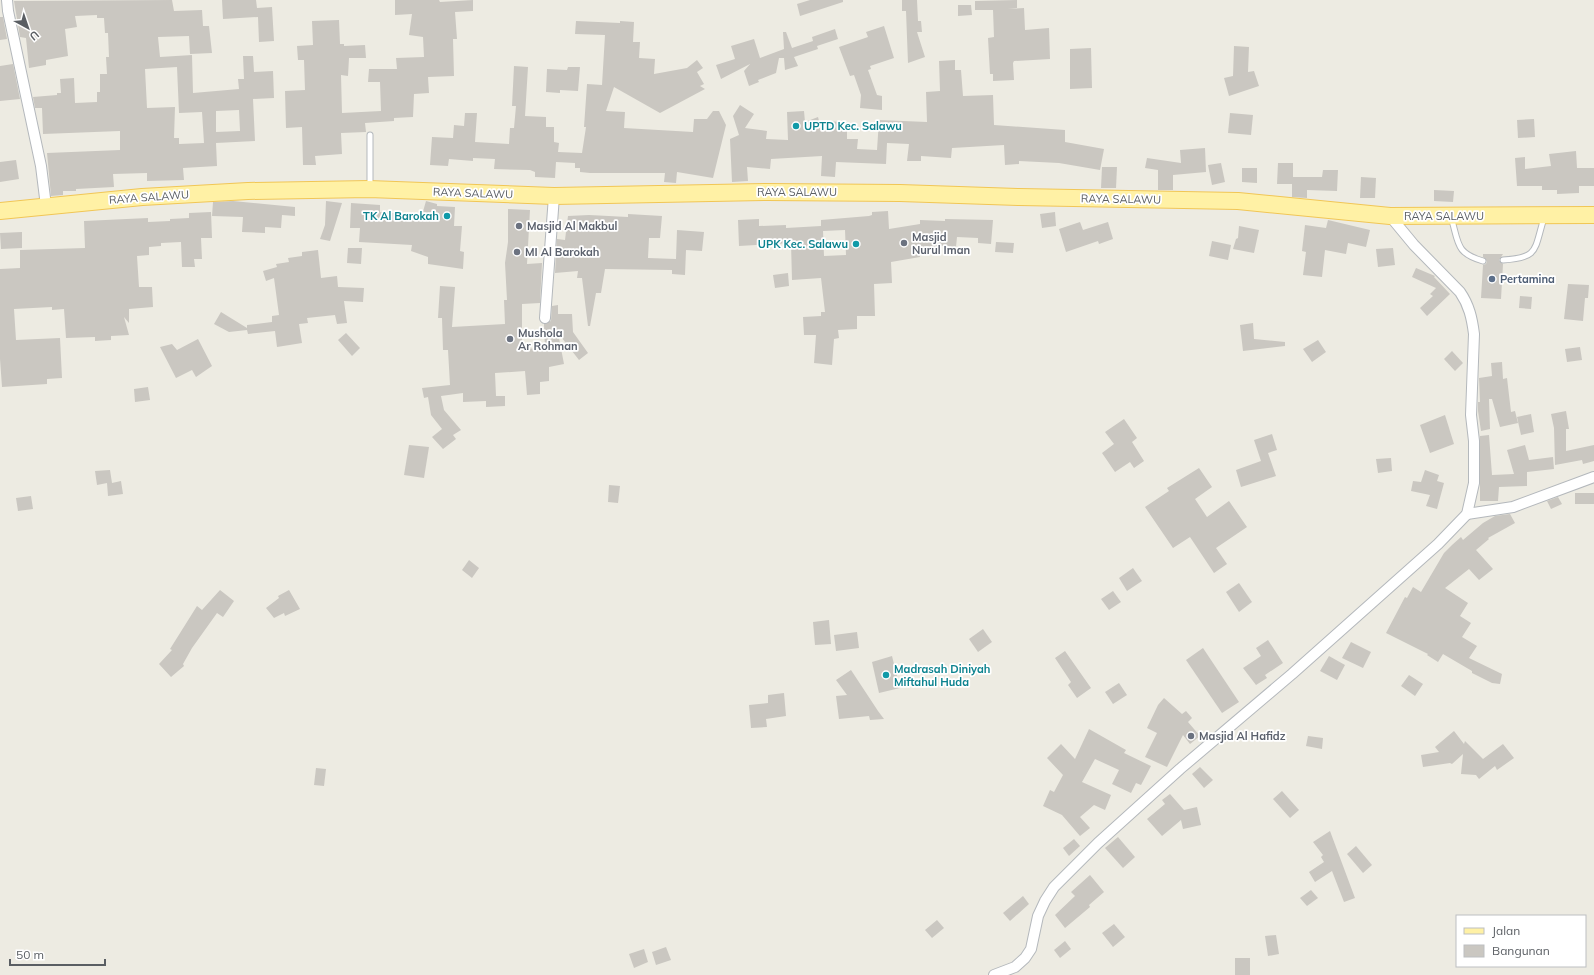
<svg xmlns="http://www.w3.org/2000/svg" width="1594" height="975" font-family="Mulish,sans-serif">
<rect width="100%" height="100%" fill="#edebe2"/>
<g fill="#cac7c1" fill-rule="evenodd">
<path d="M172,0L174,11L202,10L203,26H209L212,53L190,54L189,36L158,37L160,57L192,55L193,93L239,89L238,79H244L243,56H253L254,72L273,71L274,98L253,99L255,141L216,143L217,166L183,168L184,180L147,181V173L113,174L114,187L76,189V191H63V195L51,196L47,153L120,150V131L43,134L42,108H35L33,97L57,95V93H61L60,79L74,78L75,103L97,102V92H100V74H107L106,57H109L108,33H105L104,18H97V15L75,16L77,27L65,29L68,56L46,60V65L29,68L26,38L20,37L14,1ZM177,67L179,113L202,112L204,143L179,144V138H174L175,107L147,108L145,69ZM239,110L240,131L216,132V111Z"/>
<path d="M222,0H256L257,8L272,7L274,41L259,42L258,17L223,19Z"/>
<path d="M395,0H439L440,2L473,0V11L455,12L457,39H453L454,76L428,77L429,93L414,94L413,117L394,118V121L365,123L366,132L341,133L342,154L315,156L316,165H303L302,127L286,128L285,91L305,90L304,60H298L297,46L313,45L312,21L339,20L340,44H344V46L365,45L366,58H349L348,76L341,75L342,113L381,111L380,82H368L369,69H397L396,58L424,57L423,37L409,35L412,14L395,15Z"/>
<path d="M810,0H843V2L800,16L797,4Z"/>
<path d="M902,0H917L918,21H921L922,32H917L925,57L908,63L906,11H902Z"/>
<path d="M1017,0V8L1008,9L1024,8L1025,30L1049,28L1050,59L1014,61L1013,63L1014,80L993,81V74H990L988,38L994,37L993,10H975V1Z"/>
<path d="M958,5H971L972,15L958,16Z"/>
<path d="M0,17H3L7,39L0,40Z"/>
<path d="M576,21L620,23V21L634,22L633,42H640L639,58L655,59L654,74L687,68L697,60L703,68L697,72L704,84L700,86L705,89L660,113L614,87L606,111L625,112L624,128L693,132L694,119H707L713,111H719L726,125L713,178L677,172L676,183L664,182L665,173H590L580,172V168H575V163L556,162L555,178L535,177V172L530,170L494,169L495,159L473,158V161L449,159L448,166L430,165L432,137L453,138L454,125L464,126L465,113H477L475,142L509,144L510,128H514L516,106H512L514,66L528,67L525,116L546,117V127H554V142L559,143L558,152L582,153L586,127H584L587,84L602,85L605,35L575,34Z"/>
<path d="M884,26L894,58L870,66L871,69L868,70L877,95L882,96V110L860,108L861,95L854,75L850,76L839,47L868,37L866,32Z"/>
<path d="M835,29L838,39L817,46L818,49L794,57L798,66L785,70L784,58H779L776,73L758,80L759,82L749,86L744,71L750,64L721,79L716,65L735,59L731,46L754,39L760,58L784,49L783,32H786L792,48L813,41L812,37Z"/>
<path d="M1234,46L1249,47L1248,72L1254,71L1259,86L1229,96L1224,78L1233,76Z"/>
<path d="M1091,48L1092,88L1070,89V49Z"/>
<path d="M955,60V70H961L963,96L993,95L994,125L1065,130V142L1104,149L1100,170L1059,163L1019,161V164L1005,165L1004,145L952,148L951,158L921,156V161H907L909,144L887,143L886,164L836,162L835,177L821,176L822,156L771,159L770,169L747,167L748,181L732,182L730,139L739,135L733,116L740,105L754,114L745,128L767,131L766,139L788,140L787,112L804,111L805,122L818,117L819,121L847,122V139H858L857,149L877,150L879,120L927,122L926,92L940,91L939,61Z"/>
<path d="M13,64L20,99L0,101V66Z"/>
<path d="M568,67H580L578,91L560,90V93L546,92L547,69L567,70Z"/>
<path d="M1230,113L1253,115L1251,135L1228,133Z"/>
<path d="M1534,119L1535,137L1518,138L1517,120Z"/>
<path d="M1205,148L1206,172L1173,175V190H1158V170L1145,168L1147,158L1181,163L1180,150Z"/>
<path d="M1576,151L1577,168H1594V186H1579V193L1557,194V190H1542V186H1517L1515,158L1525,157V169L1551,166L1549,154Z"/>
<path d="M16,160L19,179L0,182V162Z"/>
<path d="M1221,163L1225,182L1212,185L1208,165Z"/>
<path d="M1278,163H1293V177H1322L1323,170H1338L1337,191L1307,190V198L1292,197V184H1277Z"/>
<path d="M1102,167H1117L1116,188H1101Z"/>
<path d="M1242,168H1257V183L1242,182Z"/>
<path d="M1361,177L1376,178L1375,198H1360Z"/>
<path d="M1434,190L1454,191L1453,202L1434,201Z"/>
<path d="M233,201L295,207V216L282,215L281,228L265,227V233L242,232L243,217L212,216L213,202Z"/>
<path d="M326,201L342,203L330,241L320,239L325,225Z"/>
<path d="M426,201L437,204V206L455,207L454,226H462L460,251L464,252L463,269L428,264V257L411,251L412,245L359,242L360,228H350L351,203L380,205V212L422,215Z"/>
<path d="M508,209L530,210L527,264L542,263L540,303L522,304V349L545,348L544,324L551,321L552,306L558,305V314H572L573,332L588,353L579,360L558,333L564,364L549,367V381L540,382V394L527,395L525,371L495,373L496,396H505V406L486,407V401L463,402V393L441,396L444,410L461,430L453,435L456,439L443,449L432,437L442,429L431,415L428,397L424,398L422,388L450,385L448,350H443L442,318H438L440,286L455,287L452,327L505,324L504,300H507L505,263L508,242Z"/>
<path d="M888,211L889,229L920,224V220L945,221V219L993,220L991,244L978,243V238L957,237L956,247L941,246L940,251L919,249L920,257L891,262L892,283L874,284L875,316H857V329L838,330L839,338L834,339L832,365L814,363L816,335H804L803,317L821,316V312H825L821,278L792,280L791,243L739,246L738,220L759,219V226L786,225V228L821,226V220L869,216L872,215V212ZM845,230L846,255L824,256L823,231Z"/>
<path d="M211,212L212,238H201L202,259H194L195,267H182L181,242L161,243V246L149,247V255L137,256L139,287H152L153,307L129,309V323L124,317L129,335L111,336V340L95,341V337L66,338L64,309L52,310V307L14,309L16,340L60,338L62,378L47,379V384L2,387L0,359V269L20,268V250L85,248L84,221L148,218V222L170,221V219L189,218V213Z"/>
<path d="M1055,212L1056,226L1042,228L1040,214Z"/>
<path d="M628,214L662,216L660,238H649L648,258L676,259L677,230L704,232L702,251L686,250L685,275L672,274V270L605,269L601,293H596L590,326H588L582,278H577L578,271L555,273L557,239L565,240L568,216L589,215L628,217Z"/>
<path d="M1328,220L1370,230L1366,247L1348,243L1346,254L1325,250L1322,277L1303,275L1306,252L1302,251L1305,225L1326,228Z"/>
<path d="M1080,222L1083,230L1108,222L1113,239L1099,244L1098,241L1066,252L1059,229Z"/>
<path d="M1239,226L1259,230L1254,253L1233,249L1236,239L1238,238Z"/>
<path d="M22,232V248L1,249L0,233Z"/>
<path d="M1212,241L1231,245L1228,260L1209,256Z"/>
<path d="M996,242L1014,243L1013,253L995,252Z"/>
<path d="M348,248H362L361,264L347,263Z"/>
<path d="M1393,248L1395,265L1378,267L1376,249Z"/>
<path d="M318,250L321,278L337,276L338,287L364,288L363,302L344,301L347,323L337,324L335,315L307,318L308,323L299,324L302,343L277,347L275,331L248,334L247,330L229,332L214,324L221,312L247,328V325L272,322V316L279,315L274,278L266,281L263,271L277,267L276,264L289,262L288,258L302,256V252Z"/>
<path d="M1483,254H1503L1499,260L1503,264L1501,299L1481,298L1483,265L1486,264L1487,261L1483,257Z"/>
<path d="M1416,268L1435,276L1434,277L1450,294L1427,316L1420,308L1433,296L1430,294L1436,288L1412,277Z"/>
<path d="M788,273L789,286L775,288L773,275Z"/>
<path d="M1568,284L1589,285L1588,298H1585L1583,321L1564,319Z"/>
<path d="M1520,296L1532,297L1531,309L1519,308Z"/>
<path d="M1253,323L1254,339L1285,342V346L1243,351L1240,325Z"/>
<path d="M346,333L360,348L352,356L338,340Z"/>
<path d="M198,339L212,366L196,377L192,370L176,378L160,347L172,344L177,350Z"/>
<path d="M1318,340L1326,352L1312,362L1303,349Z"/>
<path d="M1580,347L1582,360L1567,362L1565,349Z"/>
<path d="M1452,351L1463,363L1455,371L1444,359Z"/>
<path d="M1502,362L1503,379L1507,378L1511,412L1515,411L1518,423L1500,427L1492,399H1489L1490,429L1481,431L1478,411V402H1480L1479,378L1492,376L1491,363Z"/>
<path d="M148,387L150,400L135,402L134,389Z"/>
<path d="M1566,411L1569,429H1566V451L1594,445V461L1583,464L1582,460L1555,465L1554,428L1551,414Z"/>
<path d="M1531,414L1534,432L1521,435L1517,417Z"/>
<path d="M1445,415L1454,444L1430,453L1420,425Z"/>
<path d="M1124,419L1137,438L1132,442L1144,461L1134,468L1130,462L1115,472L1102,453L1114,444L1105,432Z"/>
<path d="M1272,434L1277,450L1268,453L1276,476L1241,487L1236,470L1261,461L1254,440Z"/>
<path d="M1489,435L1492,475L1514,474L1507,450L1525,445L1529,460L1553,457L1554,469L1527,472V486L1499,487L1498,501H1480V436Z"/>
<path d="M409,445L429,447L424,478L404,475Z"/>
<path d="M1391,458L1392,471L1378,473L1376,459Z"/>
<path d="M1199,468L1212,487L1195,499L1207,517L1229,501L1247,527L1216,548L1227,564L1214,573L1190,537L1173,548L1145,507L1169,491L1167,488Z"/>
<path d="M110,470L112,483L121,481L123,494L108,496L107,483L97,485L95,471Z"/>
<path d="M1425,470L1439,475L1437,481L1444,483L1437,509L1426,506L1430,495L1411,491L1413,481L1421,482Z"/>
<path d="M609,485L620,486L618,503L608,502Z"/>
<rect x="1575" y="493" width="19" height="11"/>
<path d="M31,496L33,509L18,511L16,498Z"/>
<path d="M1558,497L1562,504L1551,509L1547,501Z"/>
<path d="M1510,514L1515,523L1488,538L1489,539L1476,550L1493,569L1479,580L1469,569L1445,588L1468,603L1460,616L1471,623L1462,637L1477,646L1469,658L1502,674L1500,684L1492,683L1472,673V671L1443,654L1438,662L1427,655L1428,654L1386,633L1405,597L1407,598L1413,587L1421,592L1444,553L1452,545L1461,537L1463,540L1483,523L1495,516Z"/>
<path d="M469,560L479,568L472,578L462,570Z"/>
<path d="M1133,568L1142,581L1127,591L1119,578Z"/>
<path d="M1239,583L1252,602L1239,612L1226,592Z"/>
<path d="M220,590L234,601L223,617L217,613L192,648L183,664L184,666L171,677L159,664L172,650L170,649L197,606L202,610Z"/>
<path d="M289,590L300,609L285,616L284,613L274,618L266,608L279,598L278,596Z"/>
<path d="M1113,591L1121,602L1109,610L1101,599Z"/>
<path d="M829,620L831,644L815,645L813,622Z"/>
<path d="M983,629L992,642L978,652L969,639Z"/>
<path d="M857,632L859,648L836,651L834,635Z"/>
<path d="M1268,640L1283,663L1265,675L1267,678L1256,685L1243,668L1261,656L1256,648Z"/>
<path d="M1351,642L1371,652L1363,668L1342,658Z"/>
<path d="M1203,648L1239,702L1222,713L1186,660Z"/>
<path d="M1065,651L1091,688L1077,698L1068,685L1071,682L1055,658Z"/>
<path d="M892,656L900,688L879,693L872,662Z"/>
<path d="M1329,656L1345,665L1337,680L1320,671Z"/>
<path d="M851,670L878,711L884,719L870,720L869,716L839,719L836,696L847,695L836,680Z"/>
<path d="M1409,675L1423,684L1415,696L1401,686Z"/>
<path d="M1119,683L1127,695L1113,704L1105,692Z"/>
<path d="M784,693L786,716L766,719L767,727L751,728L749,705L768,703V695Z"/>
<path d="M1164,698L1182,714L1186,711L1192,718L1188,722L1200,736L1190,744L1183,735L1167,767L1145,757L1157,733L1147,728L1158,705Z"/>
<path d="M1089,729L1126,750L1124,753L1151,766L1141,785L1136,783L1131,793L1112,784L1119,770L1095,759L1082,782L1111,795L1105,810L1094,805L1080,817L1090,828L1080,836L1062,815L1043,806L1050,790L1054,792L1063,775L1047,758L1061,744L1075,759Z"/>
<path d="M1454,731L1464,744L1465,741L1483,759L1503,744L1514,758L1497,770L1495,766L1479,779L1476,775L1461,774L1463,754L1452,764L1450,763L1423,767L1421,755L1439,752L1435,747Z"/>
<path d="M1308,736L1323,738L1322,749L1306,746Z"/>
<path d="M1200,767L1213,780L1204,788L1192,774Z"/>
<path d="M316,768L326,769L324,786L314,785Z"/>
<path d="M1282,791L1299,810L1290,818L1273,799Z"/>
<path d="M1170,794L1184,810L1197,807L1201,825L1183,829L1181,820L1162,836L1147,819L1165,804L1162,800Z"/>
<path d="M1330,831L1355,898L1344,902L1332,871L1315,882L1309,872L1324,862L1321,857L1323,855L1313,842Z"/>
<path d="M1118,837L1135,857L1123,868L1105,848Z"/>
<path d="M1074,839L1080,846L1069,856L1063,848Z"/>
<path d="M1356,846L1372,865L1363,873L1347,854Z"/>
<path d="M1090,875L1104,892L1089,905L1090,907L1065,928L1055,915L1075,896L1071,892Z"/>
<path d="M1311,890L1318,898L1307,906L1300,898Z"/>
<path d="M1023,896L1029,904L1010,921L1003,913Z"/>
<path d="M937,920L944,928L932,938L925,930Z"/>
<path d="M1114,924L1125,937L1113,947L1102,933Z"/>
<path d="M1276,935L1279,954L1268,956L1265,936Z"/>
<path d="M1065,941L1071,949L1060,958L1054,950Z"/>
<path d="M666,947L671,960L656,965L652,952Z"/>
<path d="M644,949L648,962L634,968L629,954Z"/>
<rect x="1235" y="958" width="15" height="17"/>
</g>
<g fill="none" stroke-linecap="round" stroke-linejoin="round">
<g stroke="#b4b8bc" stroke-width="7">
<g id="lane">
<path d="M370,186V135"/>
<path d="M1451,217C1459,243 1455,253 1483,261"/>
<path d="M1503,260C1539,258 1534,250 1544,218"/>
</g>
</g>
<g stroke="#b4b8bc" stroke-width="12">
<g id="street">
<path d="M7,0L8,11L41,166L46,206"/>
<path d="M545,318L554,196"/>
<path d="M1467,514L1513,507L1594,477"/>
<path d="M994,975L1015,967L1025,958L1031,949L1038,916L1045,901L1054,887L1098,843L1180,769L1292,674L1438,544L1467,514L1474,483V441L1471,415L1474,334C1472,318 1469,305 1460,292L1414,245L1390,216"/>
</g>
</g>
<g stroke="#f1c656" stroke-width="18">
<path id="primary" d="M0,211L142,197L248,191L369,189L554,196L767,192L900,193L1019,197L1238,201L1390,216L1594,215"/>
</g>
<use href="#lane" stroke="#fff" stroke-width="5"/>
<use href="#street" stroke="#fff" stroke-width="10"/>
<use href="#primary" stroke="#fff1a5" stroke-width="16"/>
</g>
<g fill="#0f9aa8" stroke="#fff" stroke-width="1.5">
<circle cx="796" cy="126" r="4"/>
<circle cx="447" cy="216" r="4"/>
<circle cx="856" cy="244" r="4"/>
<circle cx="886" cy="675" r="4"/>
</g>
<g fill="#6b7280" stroke="#fff" stroke-width="1.5">
<circle cx="519" cy="226" r="4"/>
<circle cx="904" cy="243" r="4"/>
<circle cx="517" cy="252" r="4"/>
<circle cx="510" cy="339" r="4"/>
<circle cx="1191" cy="736" r="4"/>
</g>
<circle fill="#5c6f8a" stroke="#fff" stroke-width="1.5" cx="1492" cy="279" r="4"/>
<g text-anchor="middle" stroke-width="3.5" stroke-linejoin="round" paint-order="stroke">
<g font-size="11" font-weight="bold" fill="#0d838f" stroke="#fff" text-anchor="start">
<text x="804" y="130">UPTD Kec. Salawu</text>
<text x="439" y="220" text-anchor="end">TK Al Barokah</text>
<text x="848" y="248" text-anchor="end">UPK Kec. Salawu</text>
<text x="894" y="673">Madrasah Diniyah<tspan x="894" dy="13">Miftahul Huda</tspan></text>
</g>
<g font-size="11" fill="#5a5e63" stroke="#fff">
<text x="797" y="196">RAYA SALAWU</text>
<text transform="translate(473 193) rotate(2)" y="4">RAYA SALAWU</text>
<text transform="translate(149 197) rotate(-4)" y="4">RAYA SALAWU</text>
<text transform="translate(1121 199) rotate(1)" y="4">RAYA SALAWU</text>
<text x="1444" y="220">RAYA SALAWU</text>
</g>
<g font-size="11" font-weight="bold" fill="#5b616d" stroke="#fff" text-anchor="start">
<text x="527" y="230">Masjid Al Makbul</text>
<text x="912" y="241">Masjid<tspan x="912" dy="13">Nurul Iman</tspan></text>
<text x="525" y="256">MI Al Barokah</text>
<text x="518" y="337">Mushola<tspan x="518" dy="13">Ar Rohman</tspan></text>
<text x="1199" y="740">Masjid Al Hafidz</text>
</g>
<g font-size="11" font-weight="bold" fill="#4e5e75" stroke="#fff" text-anchor="start">
<text x="1500" y="283">Pertamina</text>
</g>
</g>
<rect x="1456" y="915" width="130" height="52" fill="#ffffff" stroke="#bdbfc1"/>
<rect x="1464" y="928" width="20" height="6" fill="#fff1a5" stroke="#bdbfc1"/>
<text x="1492" y="935" font-size="12" fill="#5a5e63">Jalan</text>
<rect x="1464" y="945" width="20" height="12" fill="#cac7c1" stroke="#bdbfc1"/>
<text x="1492" y="955" font-size="12" fill="#5a5e63">Bangunan</text>
<g transform="translate(28 28) rotate(140)" stroke="#ffffff" stroke-width="3" paint-order="stroke">
<path d="M0-3L7 15L0 10L-7 15Z" fill="#5a5e63"/>
<text y="-6" font-size="11" font-weight="bold" text-anchor="middle" fill="#5a5e63">U</text>
</g>
<path d="M10 959v6h95v-6" fill="none" stroke="#5a5e63" stroke-width="2"/>
<text x="16" y="959" font-size="12" fill="#5a5e63" stroke="#ffffff" stroke-width="3" paint-order="stroke">50 m</text>
</svg>
